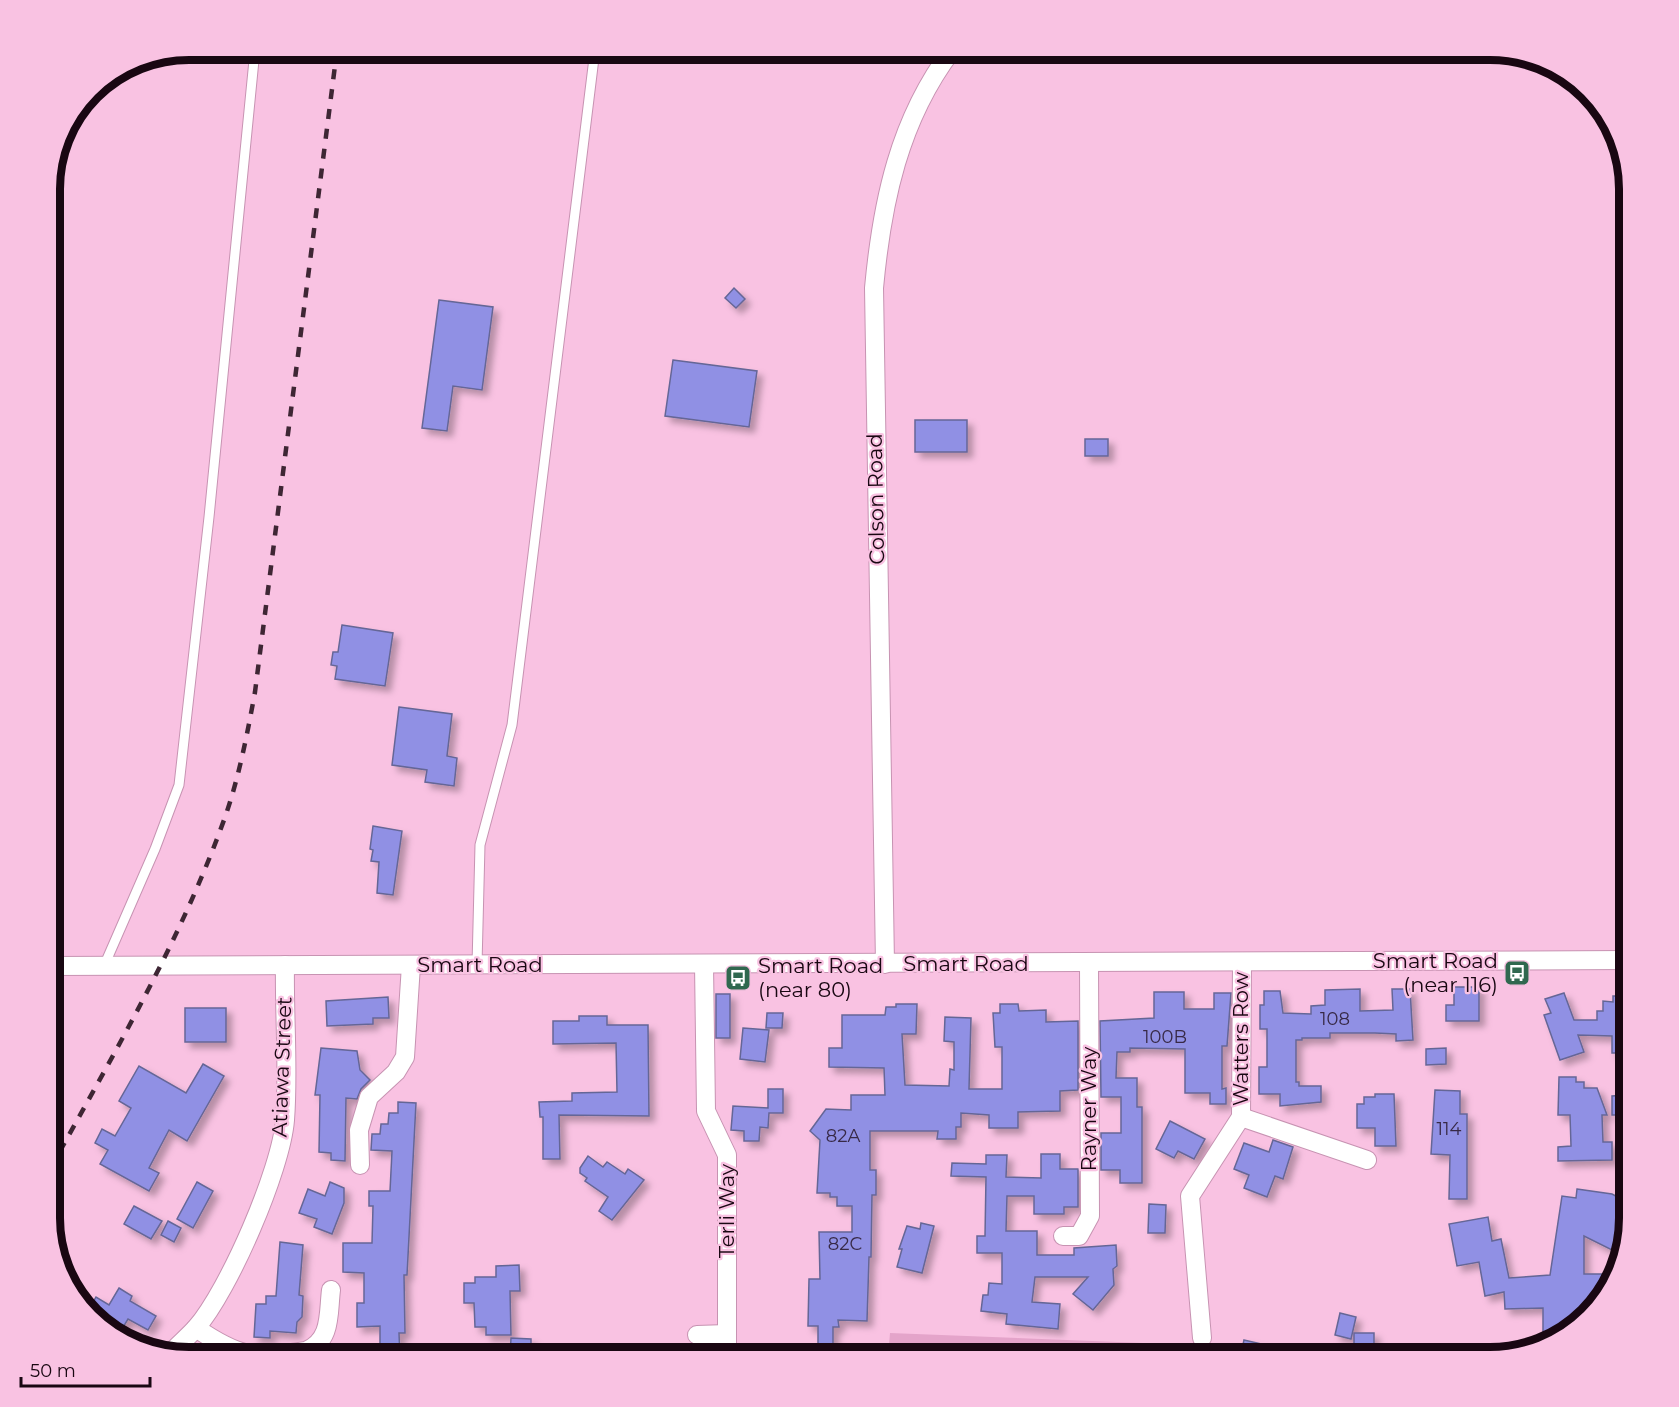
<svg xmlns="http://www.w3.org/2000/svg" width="1679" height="1407" font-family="Montserrat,sans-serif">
<defs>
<filter id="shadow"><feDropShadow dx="5.5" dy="5.5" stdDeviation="3" flood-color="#0004"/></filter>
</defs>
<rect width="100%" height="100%" fill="#f9c2e2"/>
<path fill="#e4a4ca" d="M890,1333L1143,1343L1158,1357H888Z"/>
<g fill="#9090e4" stroke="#656696" stroke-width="1.5" filter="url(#shadow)">
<path d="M734,288L745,299L736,308L725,298Z"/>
<path d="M439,300L493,307L482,390L453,386L447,431L422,428Z"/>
<path d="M673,360L757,371L749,427L665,416Z"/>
<rect x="915" y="420" width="52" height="32"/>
<rect x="1085" y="439" width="23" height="17"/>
<path d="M342,625L393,633L385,686L335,679L337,666L331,665L333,652H338Z"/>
<path d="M399,707L452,714L447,756L457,758L454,786L425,782L427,770L392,765Z"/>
<path d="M373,826L402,831L393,895L377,893L379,862L371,861L373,850L370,849Z"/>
<path d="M1454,987H1479V1021H1446V1005H1454Z"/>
<path d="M1360,989V1011L1393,1010L1392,989H1410L1413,1040L1396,1041V1034L1375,1033H1330V1038H1302V1040H1296V1082H1299V1086H1321V1102L1280,1106V1094H1259V1067H1267V1029H1260V1005H1264V991H1280L1283,1013L1311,1014V1006L1325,1005V990Z"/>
<path d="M1154,992H1184V1009H1214V993H1231L1227,1046H1222V1089L1226,1088V1104H1210V1093H1185V1049L1130,1048V1052H1117L1116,1078H1137V1107H1142V1183H1120V1170H1101V1133H1121V1097H1101L1100,1021L1154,1018Z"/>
<path d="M1564,993L1574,1020H1597V1011H1603V1001L1613,1002V996H1629V1053H1612V1036L1578,1035L1584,1052L1560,1060L1544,1015L1551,1013L1545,999Z"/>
<rect x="716" y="994" width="14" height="44"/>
<path d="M388,997L389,1018H373V1024L327,1026L326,1001Z"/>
<path d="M896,1004H917L916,1034H902L905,1085L949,1086L950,1069L954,1070V1042L944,1041L945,1017L971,1018L969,1089H1002V1047H995L993,1013H1000V1004H1018L1019,1011L1046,1010V1022L1078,1021V1090L1060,1091V1111L1018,1112V1128H989V1115L961,1113V1127H956V1139H937L938,1131H870V1170H876V1195H872L871,1257H869L867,1321L838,1320L839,1327H833V1345H818V1326H808L809,1279H820L819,1232H852V1206H837V1197H830V1193H817L820,1140L810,1131L826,1109L851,1110V1095H885L884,1068L829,1067V1048H842V1015H885L886,1007H896Z"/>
<rect x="185" y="1008" width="41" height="34"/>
<path d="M767,1013H783L782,1028H766Z"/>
<path d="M579,1016H607V1025H648L649,1116L559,1115L560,1159H543V1117H540L539,1102L572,1101V1093L617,1092L616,1043L553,1044V1021H579Z"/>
<path d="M743,1028L769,1030L765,1062L740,1059Z"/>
<path d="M321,1048L357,1051L360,1070L370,1080L361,1089L357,1099L346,1098L345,1161L331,1160V1153L319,1152L320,1095H315Z"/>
<path d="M1446,1048V1064L1426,1065V1049Z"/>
<path d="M203,1064L224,1076L187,1141L169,1130L149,1168L159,1173L149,1191L100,1164L108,1150L95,1143L102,1129L115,1136L131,1108L119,1101L139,1066L186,1093Z"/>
<path d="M1559,1077H1576V1082H1584V1088H1597L1607,1115H1602L1603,1142H1612V1160L1558,1161V1147L1571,1146L1570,1115H1558Z"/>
<path d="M768,1089H783V1113H769L768,1128L760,1127L759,1141H744V1131L731,1130L733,1106L768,1108Z"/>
<path d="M1435,1090L1460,1091V1114H1467V1199H1449L1450,1155L1431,1154Z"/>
<path d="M1375,1094H1394L1396,1146H1375V1128H1357V1104H1364V1097H1375Z"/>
<path d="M1626,1095L1625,1115H1612V1096Z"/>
<path d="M398,1102L416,1103L407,1275H404L405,1333H399L400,1358H380V1326L357,1327V1303H364V1273L343,1272V1243H372L373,1206H369V1191H390L392,1151L371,1150L372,1134H380L381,1124H388L389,1113H398Z"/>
<path d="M1170,1121L1205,1139L1194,1159L1178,1151L1174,1158L1156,1149Z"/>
<path d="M1273,1140L1293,1147L1283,1179L1275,1176L1267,1197L1244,1188L1249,1175L1234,1169L1244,1143L1269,1152Z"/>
<path d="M1041,1154H1060V1169H1078V1207H1064V1214H1034V1196H1007L1006,1231H1037V1255H1074V1248L1116,1245L1117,1266L1113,1269L1114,1285L1093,1310L1073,1294L1088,1277H1035L1032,1302L1060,1304L1058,1329L1006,1324L1007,1314L981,1311L983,1295H988L989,1283L1002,1284V1253H977V1236H985L986,1177L951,1176L952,1163L986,1164V1155H1007L1006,1177L1041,1178Z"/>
<path d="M588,1156L603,1167L607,1162L625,1174L628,1169L644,1180L612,1220L599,1211L608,1197L585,1181L587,1178L580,1173V1168Z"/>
<path d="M197,1182L213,1191L193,1228L177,1219Z"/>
<path d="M330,1182L344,1188V1203L332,1234L314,1227L317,1219L299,1213L308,1189L325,1196Z"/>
<path d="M1577,1189L1612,1194L1629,1203V1219L1622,1255L1584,1236V1274H1602V1281H1613L1595,1310L1543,1347V1308L1505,1309L1504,1292L1485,1296L1479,1262L1457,1266L1449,1224L1488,1217L1492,1241L1501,1239L1509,1278L1550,1275L1562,1196L1576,1198Z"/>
<path d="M1149,1204L1166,1205L1165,1233H1148Z"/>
<path d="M134,1206L162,1221L151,1239L124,1224Z"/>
<path d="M168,1221L181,1228L174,1242L161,1235Z"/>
<path d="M921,1223L934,1226L922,1273L897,1267L902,1249H899L907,1226L920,1229Z"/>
<path d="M280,1242L303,1245L299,1295L303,1296L302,1317L297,1322L296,1333L270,1331V1338L254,1337L256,1304H266V1296H276Z"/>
<path d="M519,1265L520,1291H510L511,1335H486V1327H475L474,1303H464V1283H475V1277H496V1266Z"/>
<path d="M119,1288L132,1296L130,1301L156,1316L148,1330L128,1319L119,1334L95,1320L97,1316L88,1311L96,1297L109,1305Z"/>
<path d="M1340,1313L1356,1317L1351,1339L1335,1335Z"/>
<rect x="1354" y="1333" width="20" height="25"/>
<path d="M511,1338L531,1339V1357L510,1356Z"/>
<path d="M1244,1340L1266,1345L1263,1358H1240Z"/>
</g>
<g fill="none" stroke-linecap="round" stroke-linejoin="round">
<g stroke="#c793b2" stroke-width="11">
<g id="lane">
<path d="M477,965L480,845L512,725L595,50"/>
<path d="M104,966L155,849L179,785L209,517L255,50"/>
</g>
</g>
<g stroke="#c793b2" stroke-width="20">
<g id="street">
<path d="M704,964L706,1111L727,1155V1354"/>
<path d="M885,964L874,288C882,202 899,120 952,50"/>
<path d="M50,966L1629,960"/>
<path d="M1241,1117L1367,1160"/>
<path d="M360,1165L359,1130L369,1097L396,1072L405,1057L411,965"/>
<path d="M1063,1236H1079L1090,1216L1089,963"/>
<path d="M196,1328C240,1358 254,1359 306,1351C332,1340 328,1314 331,1290"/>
<path d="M697,1335L727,1334"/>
<path d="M1202,1338L1190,1196L1241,1117L1242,962"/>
<path d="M170,1354C178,1345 188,1337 196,1328C229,1290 281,1170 285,1120C289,1070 284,1016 285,965"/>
</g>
</g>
<use href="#lane" stroke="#fff" stroke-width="9"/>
<use href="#street" stroke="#fff" stroke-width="18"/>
<path stroke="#3e2634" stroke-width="4.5" stroke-dasharray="10 10" stroke-linecap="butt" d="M50,1169C113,1055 180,942 224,820C239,778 247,735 255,692L337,50"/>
</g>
<defs>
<g id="bus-square" transform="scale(1.35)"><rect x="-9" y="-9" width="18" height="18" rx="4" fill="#30684f" stroke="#f9c2e2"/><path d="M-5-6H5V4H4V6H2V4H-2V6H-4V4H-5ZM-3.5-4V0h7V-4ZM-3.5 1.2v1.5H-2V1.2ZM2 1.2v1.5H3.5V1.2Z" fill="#fff"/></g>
</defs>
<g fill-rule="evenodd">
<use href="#bus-square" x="1517" y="973"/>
<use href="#bus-square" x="738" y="978"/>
</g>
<g text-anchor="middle" stroke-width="4.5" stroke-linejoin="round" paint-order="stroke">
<g font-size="18" fill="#372946">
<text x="1335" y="1025">108</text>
<text x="1165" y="1043">100B</text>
<text x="1449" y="1135">114</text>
<text x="843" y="1142">82A</text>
<text x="845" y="1250">82C</text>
</g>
<g font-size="21" fill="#190712" stroke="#f9c2e2">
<text transform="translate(876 499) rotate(-91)" y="7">Colson Road</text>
<text x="966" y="971">Smart Road</text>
<text x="480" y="972">Smart Road</text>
<text transform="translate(1241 1039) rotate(-90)" y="7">Watters Row</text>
<text transform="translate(282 1067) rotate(-88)" y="7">Atiawa Street</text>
<text transform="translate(1089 1109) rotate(-90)" y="7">Rayner Way</text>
<text transform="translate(727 1211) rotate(-90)" y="7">Terli Way</text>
</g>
<g font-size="21" fill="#190712" stroke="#f9c2e2" text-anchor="end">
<text x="1498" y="968">Smart Road<tspan x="1498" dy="24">(near 116)</tspan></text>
<text x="758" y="973" text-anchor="start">Smart Road<tspan x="758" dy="24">(near 80)</tspan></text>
</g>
</g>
<path d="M0 0H1679V1407H0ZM189 60H1490A129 129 0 0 1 1619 189V1218A129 129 0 0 1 1490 1347H189A129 129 0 0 1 60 1218V189A129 129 0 0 1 189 60Z" fill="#f9c2e2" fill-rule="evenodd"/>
<path fill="none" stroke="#190712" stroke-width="8" d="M189 60H1490A129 129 0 0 1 1619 189V1218A129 129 0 0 1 1490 1347H189A129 129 0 0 1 60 1218V189A129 129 0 0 1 189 60Z"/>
<path d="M21 1377v9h129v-9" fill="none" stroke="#190712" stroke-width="3"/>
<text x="30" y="1377" font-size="18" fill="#190712" stroke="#f9c2e2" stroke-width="4.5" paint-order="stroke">50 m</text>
</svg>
